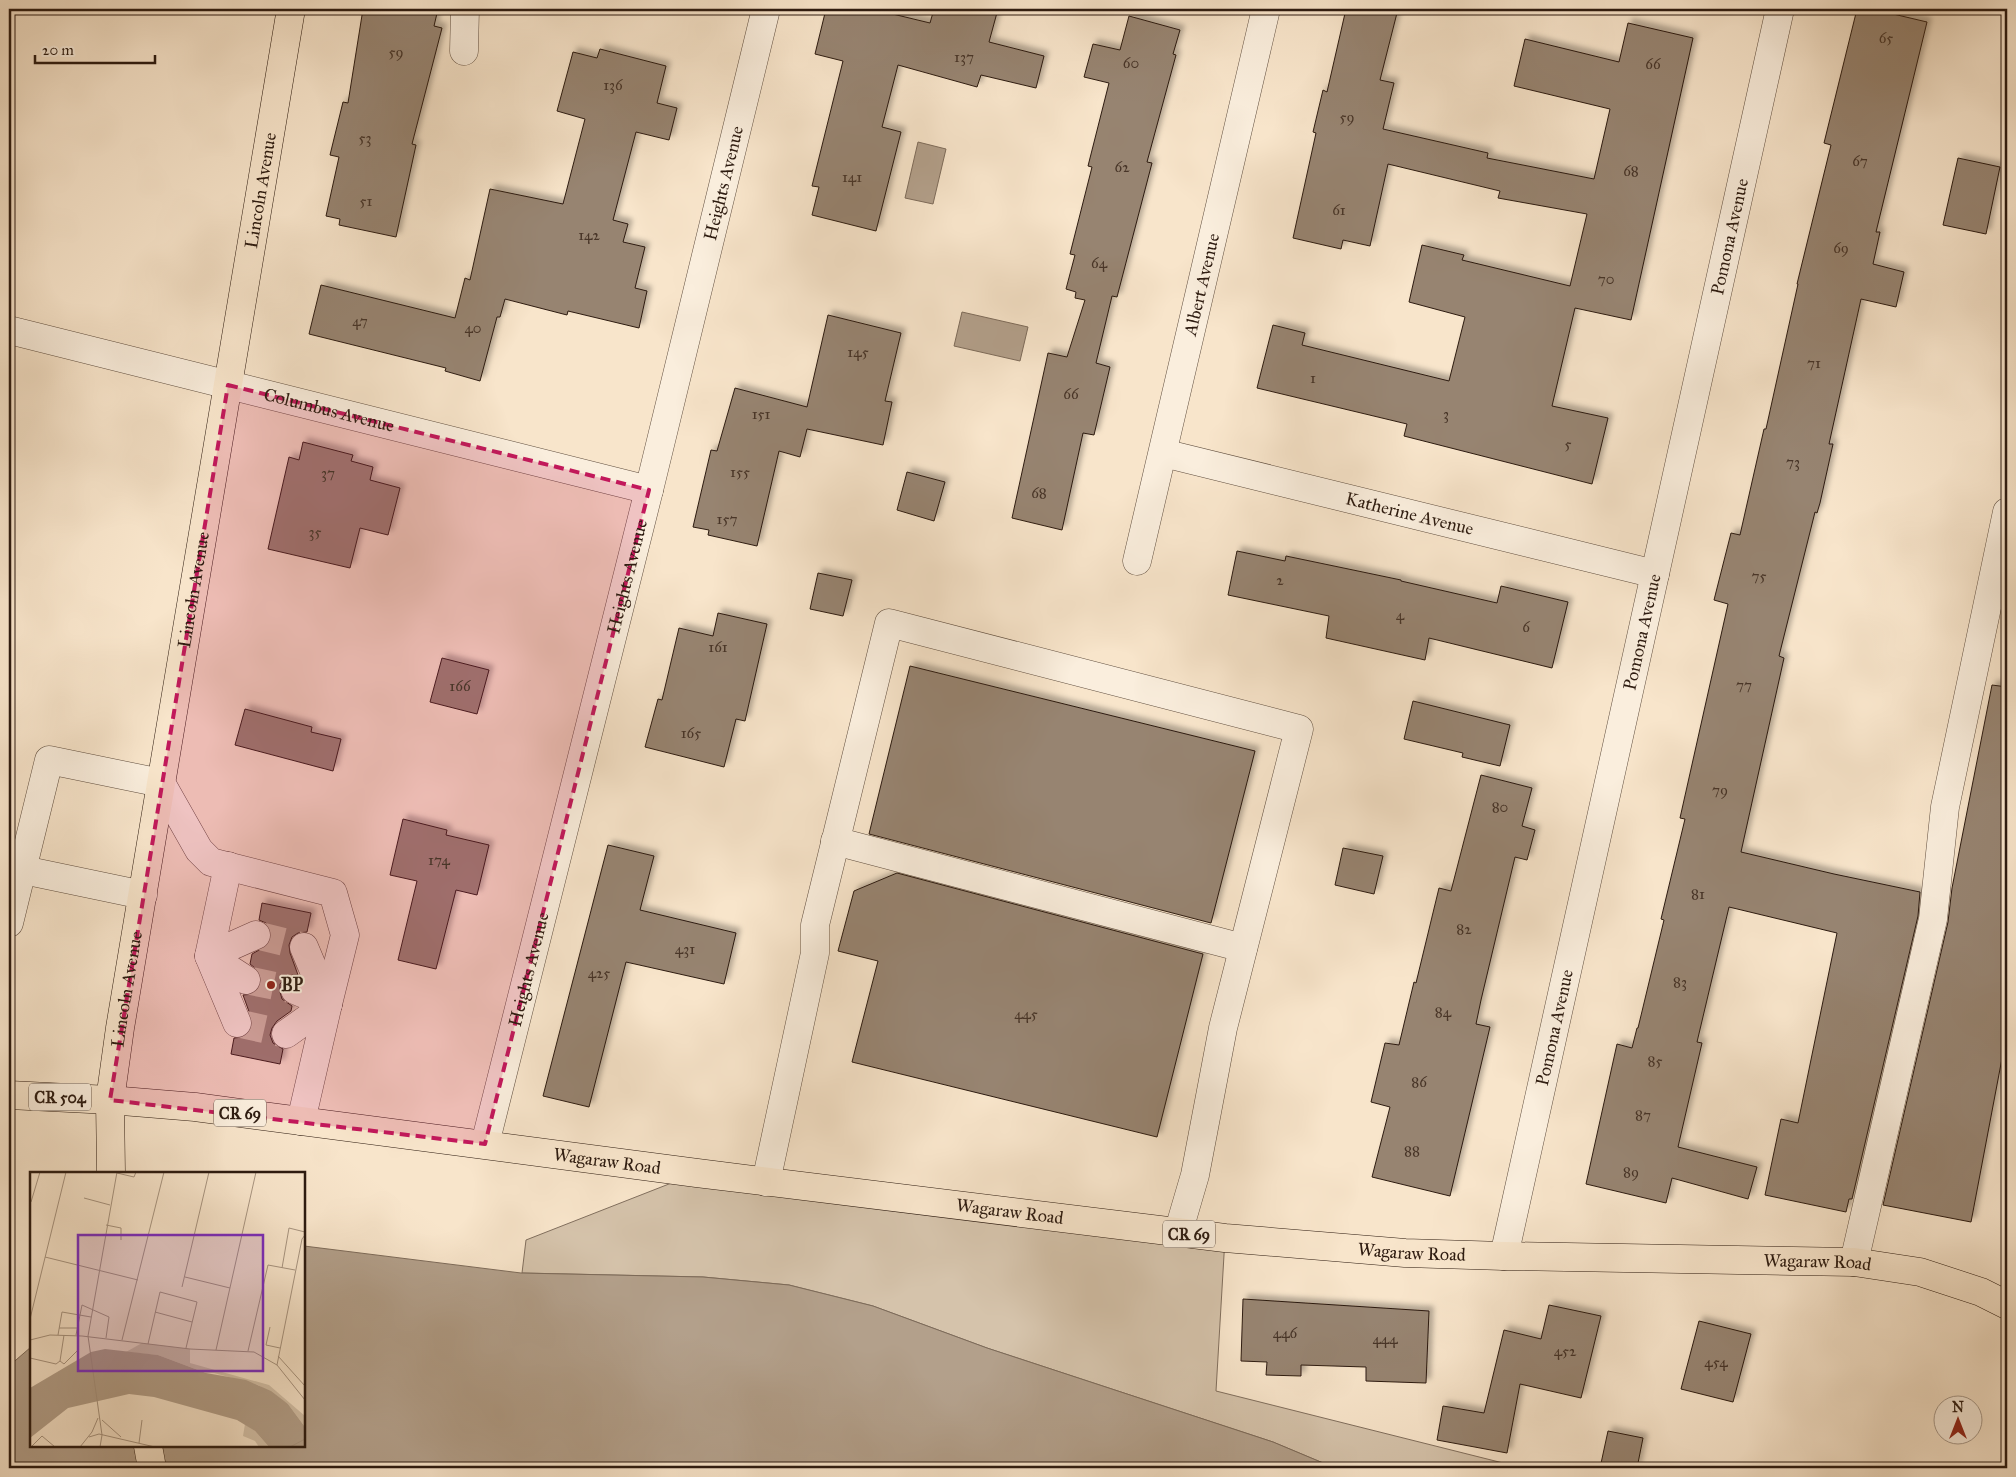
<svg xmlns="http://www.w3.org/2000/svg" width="2016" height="1477" font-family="'IM FELL Great Primer',serif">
<defs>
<filter id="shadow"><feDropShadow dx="4.5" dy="-4.5" stdDeviation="2.5" flood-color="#0004"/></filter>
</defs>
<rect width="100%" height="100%" fill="#f8e5cb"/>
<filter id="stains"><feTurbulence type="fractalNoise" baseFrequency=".004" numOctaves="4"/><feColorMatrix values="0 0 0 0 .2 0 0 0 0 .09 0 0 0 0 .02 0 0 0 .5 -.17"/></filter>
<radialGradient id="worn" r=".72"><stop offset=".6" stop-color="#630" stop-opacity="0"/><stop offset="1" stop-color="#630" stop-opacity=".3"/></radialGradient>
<path fill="#d5c3ab" stroke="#816f5e" d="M697,1173L1225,1238L1216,1391L1523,1468H1335L1273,1442L987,1348L873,1306L789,1285L703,1277L522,1273L526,1240Z"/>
<g fill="#b3a08b" stroke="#7d6b5a">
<path d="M918,142L946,149L933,204L905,198Z"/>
<path d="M962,312L1028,327L1020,361L954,346Z"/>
<path d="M304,1246L521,1273L703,1277L789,1285L873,1306L987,1348L1273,1442L1335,1468H9V1366L31,1347V1446H304Z"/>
</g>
<g fill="#978471" stroke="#2d1b10" filter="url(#shadow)">
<path d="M363,9H438L434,26L442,28L412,144L416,145L396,237L339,225L340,219L326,216L339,157L330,155L343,102L348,103Z"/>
<path d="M826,9H872L930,23L934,9H998L989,42L1044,56L1036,88L981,75L977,87L898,65L882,127L901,132L876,231L812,215L819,187L812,186L843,61L815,54Z"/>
<path d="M1346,9H1398L1380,80L1394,83L1383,129L1488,153L1487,158L1594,179L1610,109L1514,86L1525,39L1619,62L1628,23L1693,38L1631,320L1575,308L1552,406L1608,418L1592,484L1404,436L1407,424L1257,388L1273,325L1305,333L1302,345L1449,381L1465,317L1409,302L1422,245L1464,255L1462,260L1570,286L1587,214L1498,198L1500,191L1388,164L1370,246L1343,240L1341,249L1293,238L1316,133L1313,132L1323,90L1327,92Z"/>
<path d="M1857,9H1872L1927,22L1876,232H1880L1873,264L1904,272L1896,307L1861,299L1829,444H1833L1820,503L1817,513L1815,512L1779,656L1784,658L1741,852L1834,874L1920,892L1918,916L1852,1199H1849L1846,1212L1765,1195L1781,1119L1798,1123L1837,933L1729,907L1697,1042L1702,1043L1678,1147L1757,1167L1748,1199L1672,1178L1666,1203L1586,1184L1617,1044L1632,1048L1637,1028H1638L1664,920L1661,919L1685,819L1680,818L1728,604L1714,600L1731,533L1740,535L1764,429H1766L1798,284H1797L1831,145L1824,143Z"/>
<path d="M1129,16L1180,30L1173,54L1176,55L1147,162L1152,163L1117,297L1112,296L1096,363L1110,367L1094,435L1083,433L1062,530L1012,518L1048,353L1067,357L1085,300L1075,298L1076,292L1066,289L1075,255L1070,254L1092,167L1088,166L1109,83L1084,77L1093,44L1120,50Z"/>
<path d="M600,49L666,66L657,103L677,108L669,140L636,132L613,220L628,224L623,242L645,247L635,288L647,291L639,328L568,311L567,315L505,299L500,317H497L480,381L445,371L446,368L309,334L321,285L455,318L465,278L470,280L490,189L563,204L585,119L557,111L573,52L597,58Z"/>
<path d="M1958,158L2000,167L1986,234L1943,225Z"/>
<path d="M828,315L901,333L885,401L892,402L883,445L807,429L800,457L779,451L757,546L708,535L709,530L693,527L711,450L717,451L735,388L807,407Z"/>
<path d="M303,442L353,455L351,461L373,467L370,480L400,488L388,535L360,528L350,568L268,549L289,457L299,460Z"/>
<path d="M907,472L945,482L934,521L897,510Z"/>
<path d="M1237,551L1285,561L1286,556L1401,580V581L1497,603L1501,586L1568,602L1552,668L1429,638L1425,660L1326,638L1329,616L1228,595Z"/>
<path d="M818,573L852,580L843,616L810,609Z"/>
<path d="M718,613L767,624L745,721L736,719L724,767L645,747L658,699L662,700L679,628L713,636Z"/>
<path d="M442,658L489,670L477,714L430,702Z"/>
<path d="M910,666L1255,751L1211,923L869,834Z"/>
<path d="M1992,685L2007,687V1032L1971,1222L1883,1205L1948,922L1952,888Z"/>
<path d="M1413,701L1510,725L1500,766L1462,757L1463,753L1404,739Z"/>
<path d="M245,709L312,727L311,732L341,739L333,771L235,745Z"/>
<path d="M1481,775L1532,788L1522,826L1535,830L1527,860L1515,857L1481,1000L1476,1024L1490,1027L1450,1196L1372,1177L1390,1107L1371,1102L1385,1043L1399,1045L1414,982L1416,983L1439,888L1451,891Z"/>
<path d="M403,819L447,830L446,835L489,845L477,895L456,890L436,969L398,960L417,881L390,875Z"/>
<path d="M608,845L654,856L640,910L736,933L724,984L626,962L589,1107L543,1096Z"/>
<path d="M1343,848L1383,856L1374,894L1335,885Z"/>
<path d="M897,873L1203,954L1157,1137L852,1062L878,961L838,951L854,891Z"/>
<path d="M262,903L311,913L307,932L298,933L292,937L289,945L290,953L298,975H293L286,977L280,984V992L282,999L292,1006L291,1011L277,1021L272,1028L270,1035L273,1043L283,1049L280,1064L231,1054L234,1038L243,1037L250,1032L252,1025L251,1017L243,995L254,994L259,988L262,981L260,972L250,964L252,954L268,945L271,937L270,928L266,923L259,920Z"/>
<path d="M1243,1299L1429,1311L1426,1383L1366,1381V1367L1301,1365V1376L1266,1375L1267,1362L1241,1361Z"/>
<path d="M1549,1305L1601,1316L1581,1398L1520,1384L1507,1453L1437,1440L1443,1406L1484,1413L1504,1330L1541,1339Z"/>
<path d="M1699,1321L1751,1334L1733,1402L1681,1389Z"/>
<path d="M1608,1431L1643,1438L1637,1468H1600Z"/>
</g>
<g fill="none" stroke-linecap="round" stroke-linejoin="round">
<g stroke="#cfbda6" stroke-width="28" stroke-dasharray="28 14" stroke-linecap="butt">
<path d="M256,935L304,947"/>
<path d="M246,980L295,990"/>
<path d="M237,1023L286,1034"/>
</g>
<g stroke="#604e3f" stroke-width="29">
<g id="minor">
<path d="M464,51L465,9"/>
<path id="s1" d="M9,330L649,490"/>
<path id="s2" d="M1163,453L1655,574"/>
<path id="s3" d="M1137,561L1266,9"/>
<path d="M835,841L1243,948"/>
<path d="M228,866L209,956L256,935"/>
<path d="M9,867L143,895"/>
<path d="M9,923L49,760L161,783L199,850L211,862L333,893L345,935L328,1004L301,1121"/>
<path d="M304,947L328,1004"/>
<path d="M237,1023L209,956L246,980"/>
<path d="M286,1034L328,1004L295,990"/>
<path id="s4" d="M485,1144L649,490L766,9"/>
<path d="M766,1182L815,953V925L889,623L1299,729L1223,1028L1195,1175L1178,1233"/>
<path id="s5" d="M1504,1256L1780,9"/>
<path d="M1854,1262L1933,919L1945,807L2007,512"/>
</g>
</g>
<g stroke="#2d1b10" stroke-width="29">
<g id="major">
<path id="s6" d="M9,1095L110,1100L195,1107L697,1173L1225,1238L1405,1253L1504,1256L1854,1262L1920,1272L1981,1292L2007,1305"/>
<path id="s7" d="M111,1173L110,1100L120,1028L291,9"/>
<path d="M148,1446L152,1468"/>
</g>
</g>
<use href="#minor" stroke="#faeedd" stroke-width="28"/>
<use href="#major" stroke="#f8e5cb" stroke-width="28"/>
</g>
<path fill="#c2185b" fill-opacity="0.2" stroke="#c2185b" stroke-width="4" stroke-dasharray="10 6" stroke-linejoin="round" d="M228,385L649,490L485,1144L110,1100Z"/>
<circle fill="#8f2418" stroke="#faeedd" stroke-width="2" cx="271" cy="985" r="5"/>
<g text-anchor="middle" stroke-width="4" stroke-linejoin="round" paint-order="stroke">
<g font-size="15" fill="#483528">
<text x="1886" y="43">65</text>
<text x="396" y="57">59</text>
<text x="964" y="62">137</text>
<text x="1131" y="68">60</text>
<text x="1653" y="69">66</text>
<text x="613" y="90">136</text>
<text x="1347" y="122">59</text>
<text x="365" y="143">53</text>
<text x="1860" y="166">67</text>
<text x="1122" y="172">62</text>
<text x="1631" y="176">68</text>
<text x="852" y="182">141</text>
<text x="366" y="206">51</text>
<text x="1339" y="215">61</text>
<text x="589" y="240">142</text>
<text x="1841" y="253">69</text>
<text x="1099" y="268">64</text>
<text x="1606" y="284">70</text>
<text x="360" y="326">47</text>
<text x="473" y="333">40</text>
<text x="858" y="357">145</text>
<text x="1814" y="368">71</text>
<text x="1313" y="383">1</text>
<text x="1071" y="399">66</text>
<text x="761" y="419">151</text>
<text x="1446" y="419">3</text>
<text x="1568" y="449">5</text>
<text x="1793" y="467">73</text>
<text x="740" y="477">155</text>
<text x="328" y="478">37</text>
<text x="1039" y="498">68</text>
<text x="727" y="524">157</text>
<text x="315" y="537">35</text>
<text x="1759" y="581">75</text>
<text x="1280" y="585">2</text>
<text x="1400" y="620">4</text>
<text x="1526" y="632">6</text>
<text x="718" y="652">161</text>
<text x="1744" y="690">77</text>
<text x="460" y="691">166</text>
<text x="691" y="738">165</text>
<text x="1720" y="795">79</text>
<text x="1500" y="812">80</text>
<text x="439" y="865">174</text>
<text x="1698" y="899">81</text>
<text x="1464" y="934">82</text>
<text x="685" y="954">431</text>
<text x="599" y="978">425</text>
<text x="1680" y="987">83</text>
<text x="1443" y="1017">84</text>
<text x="1026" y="1019">445</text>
<text x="1655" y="1066">85</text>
<text x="1419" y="1087">86</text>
<text x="1643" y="1120">87</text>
<text x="1412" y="1156">88</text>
<text x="1631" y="1177">89</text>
<text x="1285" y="1338">446</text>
<text x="1385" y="1344">444</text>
<text x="1565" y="1356">452</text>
<text x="1716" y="1367">454</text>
</g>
<g fill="#faeedd" stroke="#6a5a4e" stroke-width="1">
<rect x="29" y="1083.5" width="62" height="27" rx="4"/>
<rect x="214" y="1099.5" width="52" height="27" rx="4"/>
<rect x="1163" y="1220.5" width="52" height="27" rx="4"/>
</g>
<g font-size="16" font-weight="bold" fill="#2d1b10">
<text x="60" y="1103">CR 504</text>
<text x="240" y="1119">CR 69</text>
<text x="1189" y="1240">CR 69</text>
</g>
<g font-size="18" fill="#2d1b10" stroke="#faeedd">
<text dy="6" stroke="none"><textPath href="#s4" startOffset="990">Heights Avenue</textPath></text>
<text dy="6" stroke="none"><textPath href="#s7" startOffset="995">Lincoln Avenue</textPath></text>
<text dy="6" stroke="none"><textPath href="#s5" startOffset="1044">Pomona Avenue</textPath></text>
<text dy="6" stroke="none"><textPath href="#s3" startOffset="284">Albert Avenue</textPath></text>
<text dy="6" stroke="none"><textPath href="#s1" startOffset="330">Columbus Avenue</textPath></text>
<text dy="6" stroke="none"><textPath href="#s2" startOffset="254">Katherine Avenue</textPath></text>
<text dy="6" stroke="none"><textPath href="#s4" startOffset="585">Heights Avenue</textPath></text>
<text dy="6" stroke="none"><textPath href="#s7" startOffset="590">Lincoln Avenue</textPath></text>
<text dy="6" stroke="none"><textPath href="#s5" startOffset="639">Pomona Avenue</textPath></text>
<text dy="6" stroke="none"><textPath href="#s4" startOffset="180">Heights Avenue</textPath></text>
<text dy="6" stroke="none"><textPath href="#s7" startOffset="185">Lincoln Avenue</textPath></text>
<text dy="6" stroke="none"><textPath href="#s5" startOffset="234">Pomona Avenue</textPath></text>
<text dy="6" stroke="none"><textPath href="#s6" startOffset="602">Wagaraw Road</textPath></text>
<text dy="6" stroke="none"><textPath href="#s6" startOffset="1008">Wagaraw Road</textPath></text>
<text dy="6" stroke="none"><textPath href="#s6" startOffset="1412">Wagaraw Road</textPath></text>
<text dy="6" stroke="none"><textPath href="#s6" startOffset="1818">Wagaraw Road</textPath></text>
</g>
<g font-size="18" font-weight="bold" fill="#2d1b10" stroke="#faeedd" text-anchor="start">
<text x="281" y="991">BP</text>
</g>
</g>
<g transform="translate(30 1172)">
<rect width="275" height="275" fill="#f8e5cb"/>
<path d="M112,171L160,177V191L239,213L275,244V255L258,232L228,213L184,201H176L128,183L96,180ZM215,252L225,259L239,275H229L225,269L213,264Z" fill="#d5c3ab"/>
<path d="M75,177L128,183L176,201L216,208L241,219L258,232L275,255V275H239L225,259L207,248L124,225L99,222L38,236L0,266V216L61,180Z" fill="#b3a08b"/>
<path fill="none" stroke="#a79480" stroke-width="1" d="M87,1L104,5L106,0M54,26L80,33M1,30L10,0M76,53L91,56V68M15,85L108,108M252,96L259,56L275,60M155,105L200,116M152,115L179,0M125,140L162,150M0,147L36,0M240,155L236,173L250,176M29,156H47M28,163L32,140L61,145M46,163L52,133L79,145L76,166M0,168L20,163L52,164L160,177L224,180L247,193L275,228M92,168L134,0M118,172L130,120L167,130L156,176M186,178L226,0M218,179L238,93L265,98M248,184L275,214M0,186L26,192L30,189L34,163M30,189L34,192L49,177M247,193L272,67L275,63M72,248L91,265M59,265L69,262L125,275M109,271L112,248M1,275L12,264L25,275M50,275L62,260L68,246M70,275L72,263L58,164L87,0M260,275L275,267"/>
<path fill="#7b2cbf" fill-opacity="0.15" stroke="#7b2cbf" stroke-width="2.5" d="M48,63H233V199H48Z"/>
<rect width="275" height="275" fill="none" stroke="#2d1b10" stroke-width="2.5"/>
</g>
<rect width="2016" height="1477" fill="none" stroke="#f8e5cb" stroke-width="30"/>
<rect x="10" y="10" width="1996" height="1457" fill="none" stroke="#2d1b10" stroke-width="2.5"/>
<rect x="15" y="15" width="1986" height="1447" fill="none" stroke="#2d1b10"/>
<g transform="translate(1958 1420)"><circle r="24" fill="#faeedd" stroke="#a89a8b"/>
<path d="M0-4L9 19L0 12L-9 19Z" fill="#8f2418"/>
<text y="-8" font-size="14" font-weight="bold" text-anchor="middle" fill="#2d1b10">N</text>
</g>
<path d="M35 55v8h120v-8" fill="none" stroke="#2d1b10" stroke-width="2.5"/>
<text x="42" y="55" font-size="15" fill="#2d1b10" stroke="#faeedd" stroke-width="4" paint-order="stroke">20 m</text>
<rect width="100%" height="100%" filter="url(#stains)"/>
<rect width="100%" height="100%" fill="url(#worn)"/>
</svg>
